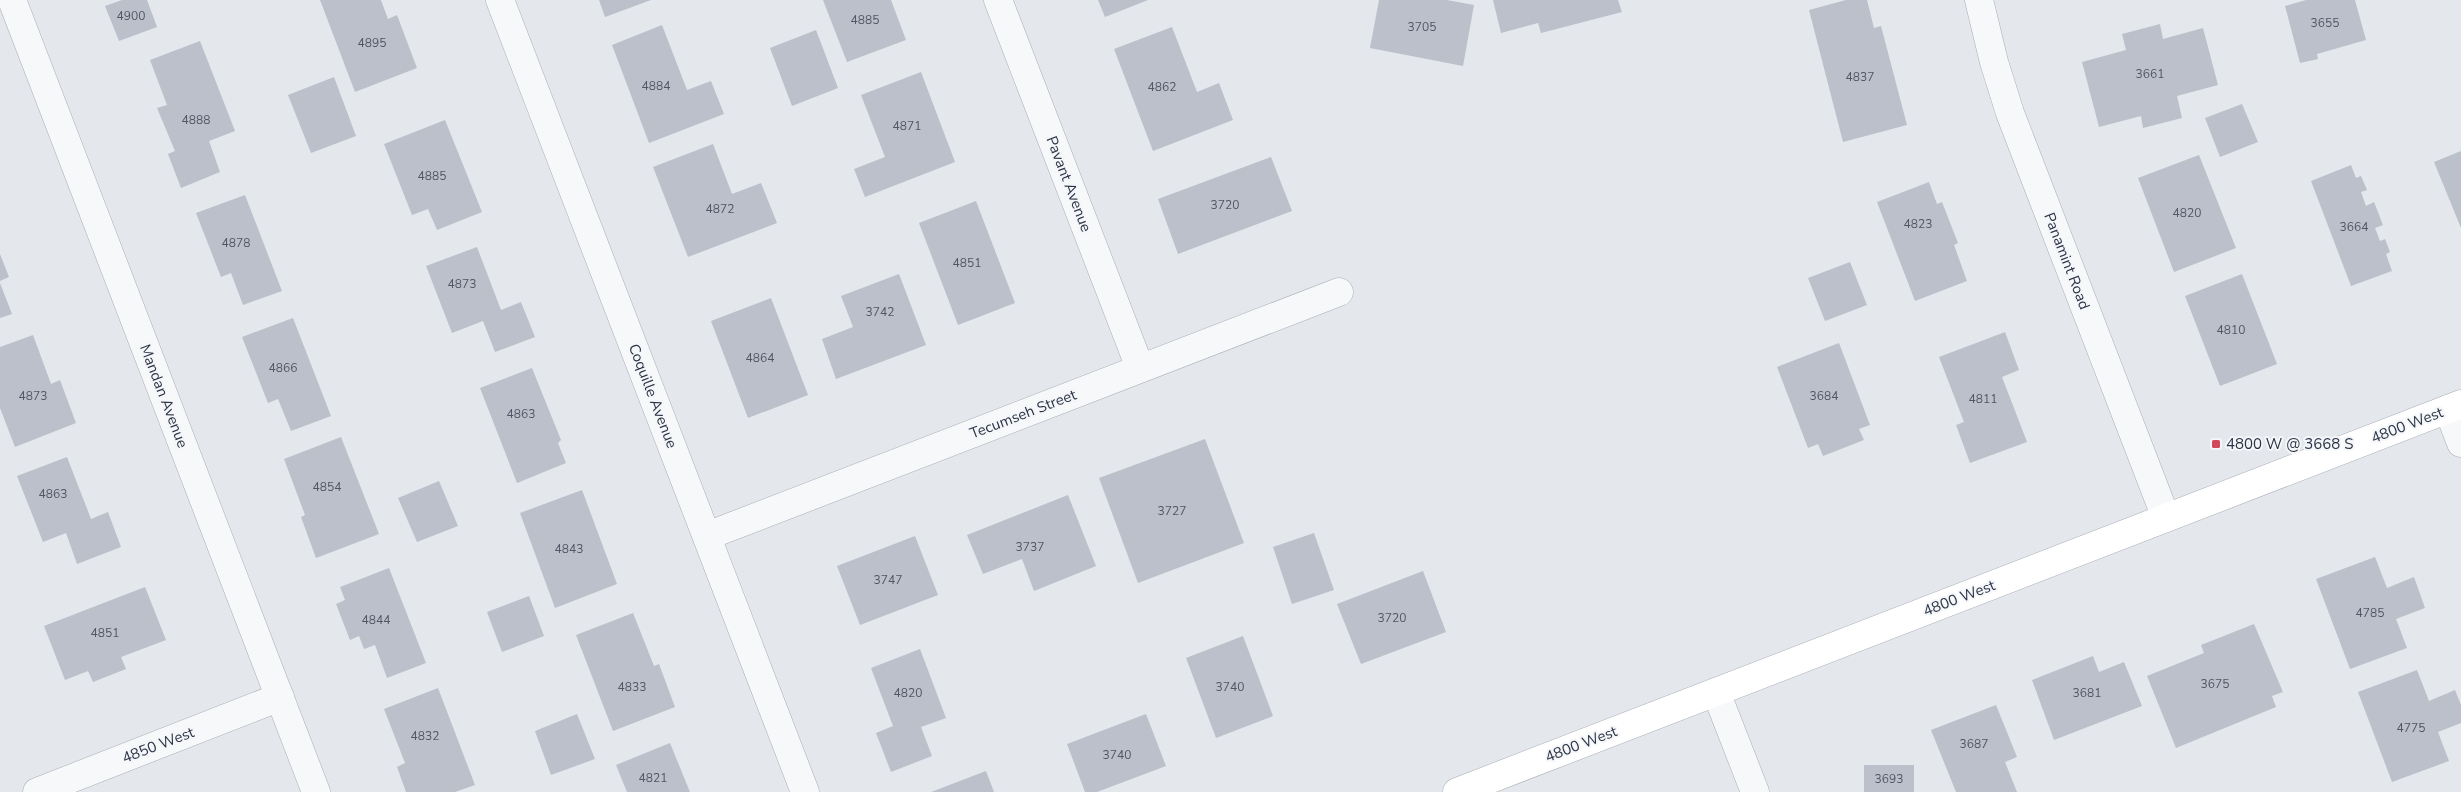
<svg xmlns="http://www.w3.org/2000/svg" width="2461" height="792" font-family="'Nunito Sans',sans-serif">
<rect width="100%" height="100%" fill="#e4e7ec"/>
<g fill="#bbc0ca">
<path d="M122,0H147L157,27L119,41L105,6Z"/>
<path d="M320,0H381L388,19L397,15L417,68L355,92Z"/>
<path d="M599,0H651L605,17Z"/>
<path d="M823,0H891L906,40L847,62Z"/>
<path d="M1098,0H1148L1105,17Z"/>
<path d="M1379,0H1447L1474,5L1463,66L1370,48Z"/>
<path d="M1493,0H1618L1622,12L1541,33L1538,23L1501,33Z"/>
<path d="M1846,0H1867L1874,28L1881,26L1907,125L1843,142L1809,10Z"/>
<path d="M2306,0H2355L2366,40L2317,54L2318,59L2300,63L2285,6Z"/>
<path d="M2160,24L2163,39L2203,28L2218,85L2177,96L2182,118L2143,128L2141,116L2099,127L2082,62L2126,50L2122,34Z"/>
<path d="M662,25L687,90L711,81L724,114L649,143L612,45Z"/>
<path d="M1172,27L1197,92L1219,83L1233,120L1153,151L1114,49Z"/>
<path d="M816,30L838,88L792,106L770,48Z"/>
<path d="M200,41L235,131L209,141L220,172L181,188L168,154L175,151L157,108L167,105L150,60Z"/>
<path d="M921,72L955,162L865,197L854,169L885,157L861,95Z"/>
<path d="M334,77L356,136L311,153L288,95Z"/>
<path d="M2242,104L2258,142L2220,157L2205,118Z"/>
<path d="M445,120L482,212L437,230L428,209L412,215L384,144Z"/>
<path d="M713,144L732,194L761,183L777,223L688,257L653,167Z"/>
<path d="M2461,151V228L2434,162Z"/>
<path d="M2199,155L2236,248L2174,272L2138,178Z"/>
<path d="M1271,157L1292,211L1178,254L1158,199Z"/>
<path d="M2351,165L2356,178L2361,176L2367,190L2361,192L2366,206L2374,202L2383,225L2375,228L2380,241L2385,239L2390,252L2386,254L2392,271L2351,286L2311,181Z"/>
<path d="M1929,182L1937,204L1942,202L1958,243L1954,245L1967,281L1915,301L1877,202Z"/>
<path d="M245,195L282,291L243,305L231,273L221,277L196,213Z"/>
<path d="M976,201L1015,303L958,325L919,223Z"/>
<path d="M477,247L501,310L521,302L535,337L495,352L483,321L452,333L426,266Z"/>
<path d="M0,254L9,277L0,281Z"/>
<path d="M1850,262L1867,305L1825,321L1808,278Z"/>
<path d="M899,274L926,345L836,379L822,339L853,327L841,296Z"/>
<path d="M2242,274L2277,364L2220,386L2185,296Z"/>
<path d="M0,283L12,314L0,318Z"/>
<path d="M771,298L808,395L748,418L711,321Z"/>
<path d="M293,318L331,416L291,431L278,399L268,403L242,337Z"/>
<path d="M2005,332L2019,370L2002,377L2027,442L1970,463L1956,425L1964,422L1939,357Z"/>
<path d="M33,335L51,384L60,380L76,423L15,447L0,408V347Z"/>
<path d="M1839,343L1870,425L1859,429L1864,440L1823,456L1818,444L1808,448L1777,367Z"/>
<path d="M532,368L561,440L558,443L566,463L517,483L480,388Z"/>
<path d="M341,437L379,534L316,558L301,517L305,515L284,459Z"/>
<path d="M1205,439L1244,543L1138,583L1099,478Z"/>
<path d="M67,457L91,519L108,512L121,547L77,564L66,533L43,542L17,476Z"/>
<path d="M439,481L458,526L417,542L398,498Z"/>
<path d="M582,490L617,584L555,608L520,513Z"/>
<path d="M1068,495L1096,566L1034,591L1022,559L983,574L967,535Z"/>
<path d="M1314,533L1334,590L1292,604L1273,547Z"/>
<path d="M915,536L938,595L860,625L837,566Z"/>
<path d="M2375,557L2387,588L2414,577L2425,608L2396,619L2407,648L2350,669L2316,579Z"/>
<path d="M389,568L426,663L387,678L375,645L364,649L359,636L350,640L336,604L345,600L340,587Z"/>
<path d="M1423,571L1446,632L1361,664L1337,604Z"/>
<path d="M145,587L166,640L121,657L126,669L93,682L88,671L65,680L44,626Z"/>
<path d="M529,596L544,636L502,652L487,612Z"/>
<path d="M633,613L654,666L659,664L675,707L613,731L576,635Z"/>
<path d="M2254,624L2283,692L2272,696L2276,707L2176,748L2147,676L2204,653L2201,645Z"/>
<path d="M1243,636L1273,716L1216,738L1186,658Z"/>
<path d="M920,649L946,718L921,727L932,756L891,772L876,733L893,726L871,668Z"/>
<path d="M2093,656L2099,672L2124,662L2142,706L2054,740L2032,680Z"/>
<path d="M2417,670L2429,701L2455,690L2461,705V723L2438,732L2449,761L2392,782L2358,692Z"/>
<path d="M438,688L475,785L455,792H406L397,767L405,763L384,709Z"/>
<path d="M1996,705L2017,757L2005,762L2017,792H1956L1931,730Z"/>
<path d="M577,714L595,759L551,775L535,731Z"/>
<path d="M1146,714L1166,766L1097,792H1085L1067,744Z"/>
<path d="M670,743L690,792H627L616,765Z"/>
<rect x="1864" y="765" width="50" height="27"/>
<path d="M986,771L994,792H931Z"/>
</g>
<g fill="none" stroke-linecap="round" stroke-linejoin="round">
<g stroke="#a9aeb7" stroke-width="29">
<g id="minor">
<path d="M12,0L316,792"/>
<path d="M500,0L805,792"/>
<path d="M998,0L1140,368"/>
<path d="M1979,0L1994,62L2010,113L2166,518"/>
<path d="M2448,409L2461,443"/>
<path d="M707,536L1339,292"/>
<path d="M1716,692L1755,792"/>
<path d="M37,792L280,697"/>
</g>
</g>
<g stroke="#a9aeb7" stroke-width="29">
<path id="secondary" d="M1457,792L2461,404"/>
</g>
<use href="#minor" stroke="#f7f8fa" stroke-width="28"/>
<use href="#secondary" stroke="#fff" stroke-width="28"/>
</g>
<rect fill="#d1495b" stroke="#f4f6f9" stroke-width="2" x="2211" y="439" width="10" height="10" rx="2.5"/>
<g text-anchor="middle" stroke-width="4" stroke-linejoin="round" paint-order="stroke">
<g font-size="12" fill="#4f5766">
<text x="131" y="20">4900</text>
<text x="865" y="24">4885</text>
<text x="2325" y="27">3655</text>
<text x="1422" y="31">3705</text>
<text x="372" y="47">4895</text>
<text x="2150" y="78">3661</text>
<text x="1860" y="81">4837</text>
<text x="656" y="90">4884</text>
<text x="1162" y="91">4862</text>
<text x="196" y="124">4888</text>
<text x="907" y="130">4871</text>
<text x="432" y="180">4885</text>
<text x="1225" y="209">3720</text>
<text x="720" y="213">4872</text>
<text x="2187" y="217">4820</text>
<text x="1918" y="228">4823</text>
<text x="2354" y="231">3664</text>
<text x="236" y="247">4878</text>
<text x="967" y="267">4851</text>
<text x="462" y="288">4873</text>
<text x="880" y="316">3742</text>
<text x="2231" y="334">4810</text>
<text x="760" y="362">4864</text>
<text x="283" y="372">4866</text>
<text x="33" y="400">4873</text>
<text x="1824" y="400">3684</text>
<text x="1983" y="403">4811</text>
<text x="521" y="418">4863</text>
<text x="327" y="491">4854</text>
<text x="53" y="498">4863</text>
<text x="1172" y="515">3727</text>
<text x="1030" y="551">3737</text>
<text x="569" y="553">4843</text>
<text x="888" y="584">3747</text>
<text x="2370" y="617">4785</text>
<text x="1392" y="622">3720</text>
<text x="376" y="624">4844</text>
<text x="105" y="637">4851</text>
<text x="2215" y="688">3675</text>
<text x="632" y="691">4833</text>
<text x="1230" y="691">3740</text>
<text x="908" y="697">4820</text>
<text x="2087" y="697">3681</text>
<text x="2411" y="732">4775</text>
<text x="425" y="740">4832</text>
<text x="1974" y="748">3687</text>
<text x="1117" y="759">3740</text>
<text x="653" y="782">4821</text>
<text x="1889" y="783">3693</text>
</g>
<g font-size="15" fill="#2b3445" stroke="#f4f6f9">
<text transform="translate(1069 184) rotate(69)" y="5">Pavant Avenue</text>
<text transform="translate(2067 261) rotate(69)" y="5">Panamint Road</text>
<text transform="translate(164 396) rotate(69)" y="5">Mandan Avenue</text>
<text transform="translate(653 396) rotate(69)" y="5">Coquille Avenue</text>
<text transform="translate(1023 414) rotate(-21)" y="5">Tecumseh Street</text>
<text transform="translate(2407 425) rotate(-21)" y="5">4800 West</text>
<text transform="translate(1959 598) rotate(-21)" y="5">4800 West</text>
<text transform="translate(1581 744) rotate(-21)" y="5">4800 West</text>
<text transform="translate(158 745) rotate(-21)" y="5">4850 West</text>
</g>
<g font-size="15" fill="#2b3445" stroke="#f4f6f9" text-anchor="start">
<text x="2226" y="449">4800 W @ 3668 S</text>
</g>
</g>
</svg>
